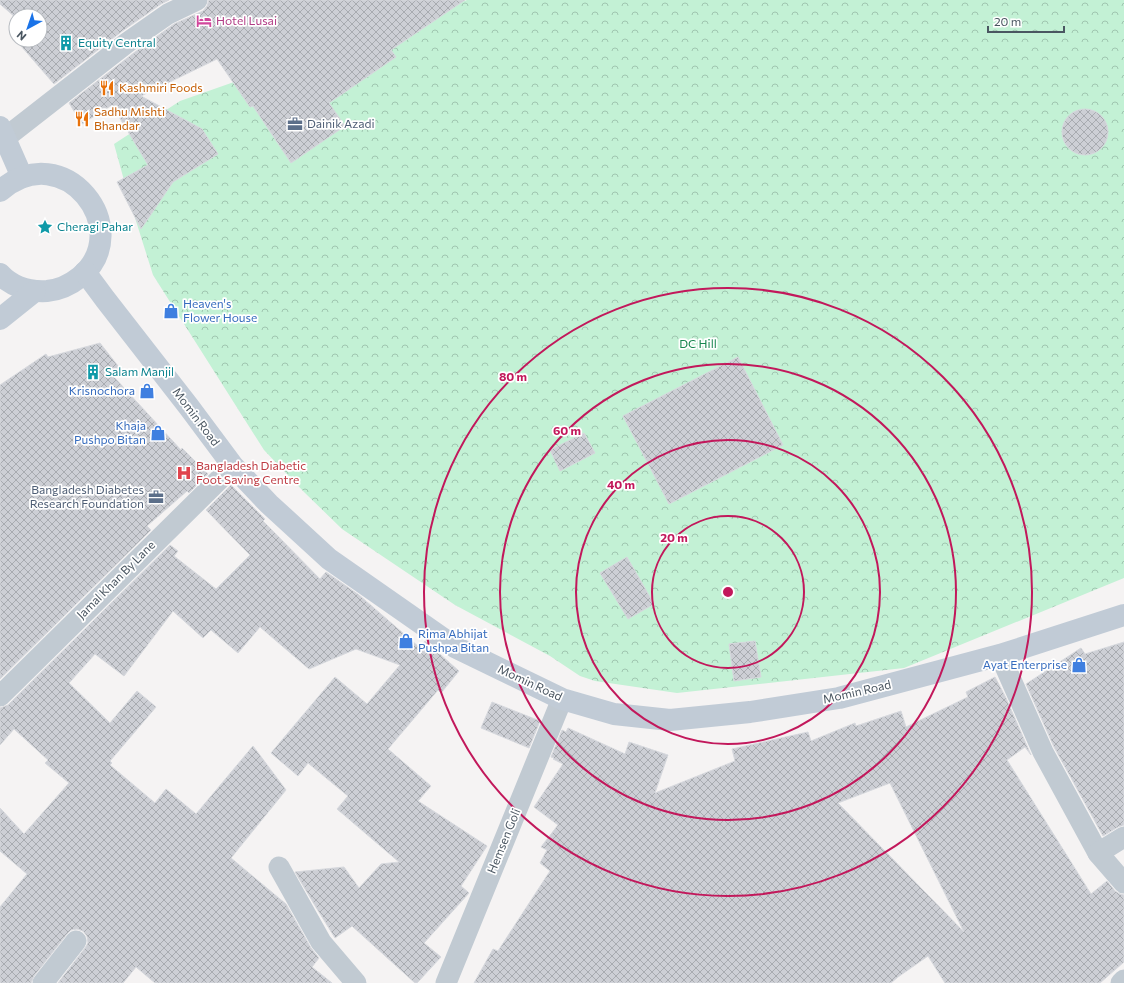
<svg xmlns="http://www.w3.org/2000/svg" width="1124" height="983" font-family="Commissioner,sans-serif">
<defs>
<pattern id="park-crowns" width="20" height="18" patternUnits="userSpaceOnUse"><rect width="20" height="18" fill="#c3f1d5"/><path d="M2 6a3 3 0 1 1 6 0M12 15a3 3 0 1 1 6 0" fill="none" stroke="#a0c6b0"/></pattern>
<pattern id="building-cross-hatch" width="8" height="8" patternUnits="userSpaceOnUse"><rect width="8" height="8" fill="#cdcfd5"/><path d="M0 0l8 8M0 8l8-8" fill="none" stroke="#a8abb0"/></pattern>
</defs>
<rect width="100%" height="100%" fill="#f5f3f3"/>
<path fill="url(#park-crowns)" d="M467,0H1124V578L904,668L677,693L595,681L580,676L550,656L455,605L342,529L304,492L264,450L153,275L130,202L114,144L180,101Z"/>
<g fill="url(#building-cross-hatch)" stroke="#d7d9de" fill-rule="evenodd">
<path d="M0,0H169L161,4L121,32L54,84L21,46L27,40H40V16H16V18L0,4Z"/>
<path d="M209,0H465L391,50L396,57L329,103L345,126L291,163L253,106L250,107L217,59L141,96L202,129L218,154L173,182L141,229L117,182L148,165L112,105L82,124L69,103L135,52L174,24L203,11L207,6Z"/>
<circle cx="1085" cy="132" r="23"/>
<path d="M100,343L122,371L114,377L181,450L182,448L208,474L189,493L187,491L147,526L151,530L0,679V385L46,354L48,357Z"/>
<path d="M738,357L783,445L669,504L623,416Z"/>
<path d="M584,433L595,453L560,471L550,450Z"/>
<path d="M231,485L265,519L263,521L320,579L326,572L359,595L419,647L425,641L459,671L441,693L438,690L388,749L431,786L418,801L487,846L461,886L469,893L424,943L441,957L417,983H415L352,926L335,938L314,904L295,872L344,867L359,888L381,864L399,862L337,809L348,796L308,763L298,776L271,753L335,677L367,704L400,665L356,649L309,669L260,627L238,653L211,630L203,638L173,611L124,676L95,654L69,683L110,723L137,691L156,707L110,761L112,763L110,765L155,803L166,789L196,814L253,746L286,790L231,858L286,904L311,948L319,958L312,967L332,983H155L136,967L123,983H58L85,948L88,943L87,936L83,931L77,929L71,930L67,934L34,976L31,983H0V907L27,874L0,851V808L24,834L69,783L45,763L48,760L14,729L0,745V708L3,707L8,705L170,545L178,551L174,556L216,589L250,555L206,510Z"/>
<path d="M627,557L654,604L628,619L600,573Z"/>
<path d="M755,641L761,677L734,681L729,644Z"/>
<path d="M1124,642V825L1118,827L1103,836L1054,747L1026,684L1081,648L1085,654Z"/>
<path d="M995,677L1006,698L1031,755L1025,747L1007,760L1091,894L1107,881L1115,891L1120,894L1124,895V962L1100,983H945L928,956L898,977L891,983H474L493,949L498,951L550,871L540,863L547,850L541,847L558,825L534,807L563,764L553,759L554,758L551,757L562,730L566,732L568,728L625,754L629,742L668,755L655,793L735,761L732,749L808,732L811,741L855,723L856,726L901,711L906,727L968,697L966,692ZM890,783L964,932L838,803Z"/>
<path d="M492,702L540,721L529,748L481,728Z"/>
</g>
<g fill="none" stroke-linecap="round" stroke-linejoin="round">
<g stroke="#c1cad2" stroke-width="21">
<path d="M5,138L128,42L168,14L197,0"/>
<path d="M1000,655L1043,752L1098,853L1124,883"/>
<path d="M0,696L233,466"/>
<path d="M1098,853L1124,837"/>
<path d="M279,867L321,942L356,983"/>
<path d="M43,983L76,941"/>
<path d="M446,983L562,699"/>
<path d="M1121,983L1124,980"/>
</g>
<g stroke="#c1cbd6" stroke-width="22">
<path d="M0,127L22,177"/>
<path d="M0,191C64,135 137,230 80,277C70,285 59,290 47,291C30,292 12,287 0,274"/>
<path d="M85,272L105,299L189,407L233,466L269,504L329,559L455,647L562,699L614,714L670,720L750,712L839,698L1000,655L1124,615"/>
<path d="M0,319L35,291"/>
</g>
</g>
<g fill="none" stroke="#c2185b" stroke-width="2">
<circle cx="728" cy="592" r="76"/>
<circle cx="728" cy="592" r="152"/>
<circle cx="728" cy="592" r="228"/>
<circle cx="728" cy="592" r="304"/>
</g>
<defs>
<g id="hotel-bare" transform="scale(1.2)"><path d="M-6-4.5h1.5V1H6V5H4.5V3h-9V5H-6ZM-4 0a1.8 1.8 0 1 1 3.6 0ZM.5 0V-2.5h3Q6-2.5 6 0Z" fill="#d1479c" stroke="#fff" stroke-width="2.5" paint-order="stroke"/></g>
<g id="building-bare" transform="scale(1.2)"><path d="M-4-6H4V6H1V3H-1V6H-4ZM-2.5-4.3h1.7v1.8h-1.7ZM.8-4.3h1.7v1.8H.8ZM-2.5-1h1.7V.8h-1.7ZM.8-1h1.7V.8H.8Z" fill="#0f9aa8" stroke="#fff" stroke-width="2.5" paint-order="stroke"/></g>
<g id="restaurant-bare" transform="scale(1.2)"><path d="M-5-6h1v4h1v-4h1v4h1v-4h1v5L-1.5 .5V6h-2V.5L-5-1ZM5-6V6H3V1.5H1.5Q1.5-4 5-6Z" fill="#e8710a" stroke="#fff" stroke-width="2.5" paint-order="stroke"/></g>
<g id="office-bare" transform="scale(1.2)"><path d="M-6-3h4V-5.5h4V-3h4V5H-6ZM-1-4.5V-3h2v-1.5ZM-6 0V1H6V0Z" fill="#5c6f8a" stroke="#fff" stroke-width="2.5" paint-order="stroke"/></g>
<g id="sight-bare" transform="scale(1.2)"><path d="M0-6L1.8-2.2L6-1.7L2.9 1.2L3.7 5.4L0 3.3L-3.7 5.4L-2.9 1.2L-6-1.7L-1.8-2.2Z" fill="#0f9aa8" stroke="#fff" stroke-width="2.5" paint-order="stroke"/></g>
<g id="shop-bare" transform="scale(1.2)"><path d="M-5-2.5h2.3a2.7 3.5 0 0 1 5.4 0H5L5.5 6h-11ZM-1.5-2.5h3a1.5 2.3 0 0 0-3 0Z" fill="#3f7fe0" stroke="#fff" stroke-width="2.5" paint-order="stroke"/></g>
<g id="hospital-bare" transform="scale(1.2)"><path d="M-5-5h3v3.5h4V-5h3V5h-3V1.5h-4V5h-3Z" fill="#e0444e" stroke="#fff" stroke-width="2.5" paint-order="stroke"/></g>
</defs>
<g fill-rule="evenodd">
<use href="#hotel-bare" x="204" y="21"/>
<use href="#building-bare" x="66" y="43"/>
<use href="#restaurant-bare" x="107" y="88"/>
<use href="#restaurant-bare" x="82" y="119"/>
<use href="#office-bare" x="295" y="124"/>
<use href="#sight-bare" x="45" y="227"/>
<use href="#shop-bare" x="171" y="311"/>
<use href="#building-bare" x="93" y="372"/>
<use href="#shop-bare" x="147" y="391"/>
<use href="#shop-bare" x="158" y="433"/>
<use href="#hospital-bare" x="184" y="473"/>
<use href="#office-bare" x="156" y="497"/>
<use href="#shop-bare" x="406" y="641"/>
<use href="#shop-bare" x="1079" y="665"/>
</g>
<g text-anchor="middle" stroke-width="3.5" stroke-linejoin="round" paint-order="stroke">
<g font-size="12" fill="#b23c85" stroke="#fff" text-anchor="start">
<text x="216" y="25">Hotel Lusai</text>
</g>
<g font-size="12" fill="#0d838f" stroke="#fff" text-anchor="start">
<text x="78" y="47">Equity Central</text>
<text x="57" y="231">Cheragi Pahar</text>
<text x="105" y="376">Salam Manjil</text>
</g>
<g font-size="12" fill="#c56008" stroke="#fff" text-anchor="start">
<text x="119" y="92">Kashmiri Foods</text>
<text x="94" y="116">Sadhu Mishti<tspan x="94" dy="14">Bhandar</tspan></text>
</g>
<g font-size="12" fill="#4e5e75" stroke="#fff" text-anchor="start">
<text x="307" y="128">Dainik Azadi</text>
<text x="144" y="494" text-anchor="end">Bangladesh Diabetes<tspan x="144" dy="14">Research Foundation</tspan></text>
</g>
<g font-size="12" fill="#366cbe" stroke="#fff" text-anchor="end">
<text x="183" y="308" text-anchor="start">Heaven's<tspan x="183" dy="14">Flower House</tspan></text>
<text x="135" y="395">Krisnochora</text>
<text x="146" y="430">Khaja<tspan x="146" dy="14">Pushpo Bitan</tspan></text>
<text x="418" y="638" text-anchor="start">Rima Abhijat<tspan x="418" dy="14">Pushpa Bitan</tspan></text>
<text x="1067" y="669">Ayat Enterprise</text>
</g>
<g font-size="12" fill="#17864f" stroke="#fff">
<text x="698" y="348">DC Hill</text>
</g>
<g font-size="12" fill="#4a5661" stroke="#fff">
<text transform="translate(196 417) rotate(53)" y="4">Momin Road</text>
<text transform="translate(116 580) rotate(-45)" y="4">Jamal Khan By Lane</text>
<text transform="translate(530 683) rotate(25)" y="4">Momin Road</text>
<text transform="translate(857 692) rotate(-13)" y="4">Momin Road</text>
<text transform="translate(504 841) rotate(-68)" y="4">Hemsen Goli</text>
</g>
<g font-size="12" fill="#be3a42" stroke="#fff" text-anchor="start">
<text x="196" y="470">Bangladesh Diabetic<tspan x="196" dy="14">Foot Saving Centre</tspan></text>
</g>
</g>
<circle cx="728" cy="592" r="6" fill="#c2185b" stroke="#fff" stroke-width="2"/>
<g font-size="12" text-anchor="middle" font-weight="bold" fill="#c2185b" stroke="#fff" stroke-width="3.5" stroke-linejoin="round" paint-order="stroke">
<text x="513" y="381">80 m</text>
<text x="567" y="435">60 m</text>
<text x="621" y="489">40 m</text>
<text x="674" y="542">20 m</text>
</g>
<g transform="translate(28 28) rotate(220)"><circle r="19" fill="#ffffff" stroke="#b7bbc0"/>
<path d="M0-3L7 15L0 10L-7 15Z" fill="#1a73e8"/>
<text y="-6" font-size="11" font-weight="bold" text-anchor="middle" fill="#4a5661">N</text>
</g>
<path d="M988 26v6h76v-6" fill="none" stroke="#4a5661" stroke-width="2"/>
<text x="994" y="26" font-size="12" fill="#4a5661" stroke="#ffffff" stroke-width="3" paint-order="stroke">20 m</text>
</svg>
